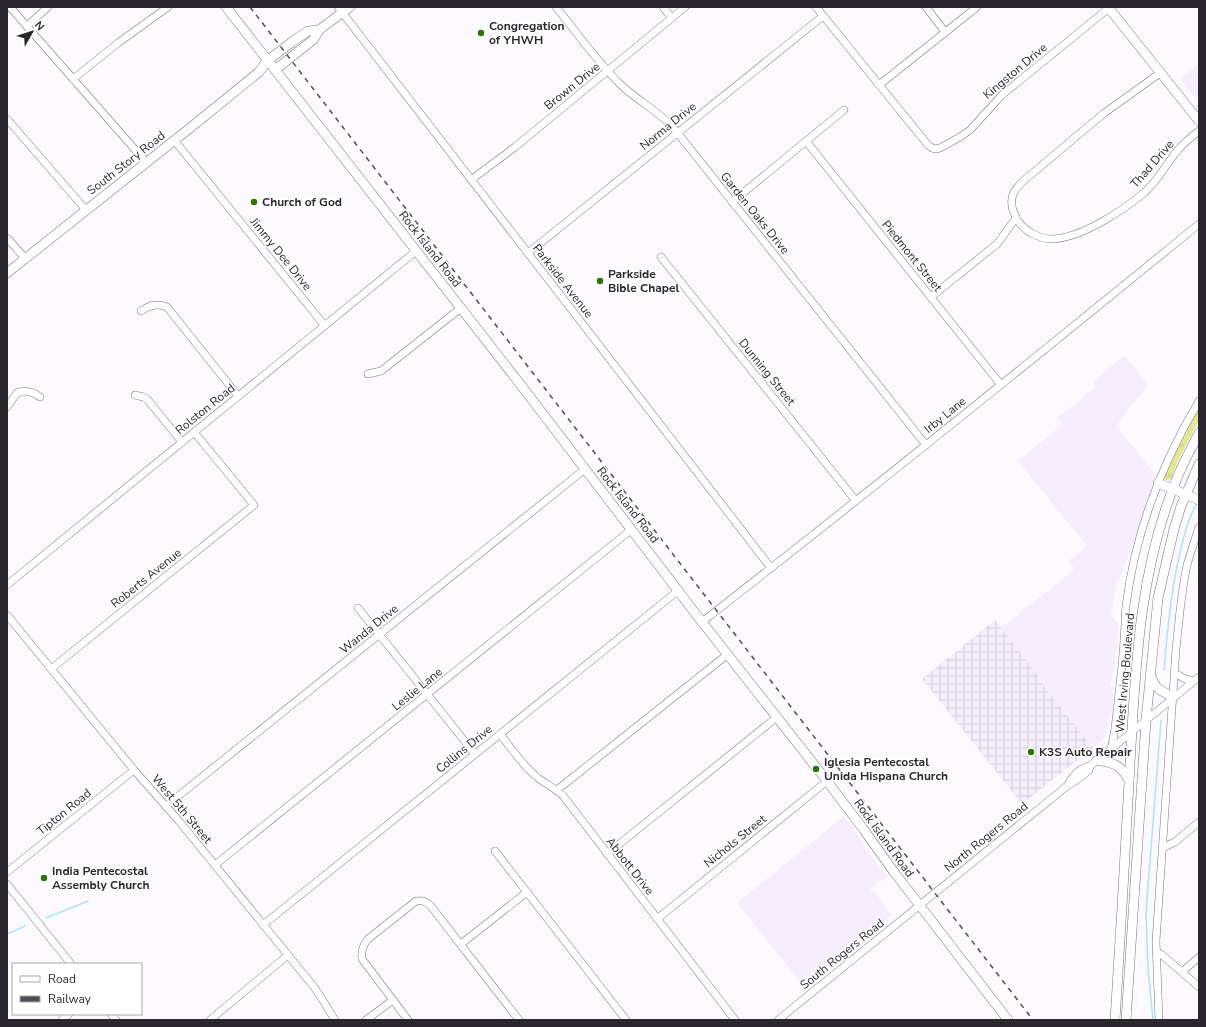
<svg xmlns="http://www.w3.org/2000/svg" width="1206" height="1027" font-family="'Nunito Sans',sans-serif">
<defs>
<pattern id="industrial-grid" width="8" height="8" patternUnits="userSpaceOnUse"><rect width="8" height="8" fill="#f6eefe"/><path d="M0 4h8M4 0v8" fill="none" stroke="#d3ccda"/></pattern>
<pattern id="grass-tufts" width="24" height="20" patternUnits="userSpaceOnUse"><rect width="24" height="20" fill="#e4e896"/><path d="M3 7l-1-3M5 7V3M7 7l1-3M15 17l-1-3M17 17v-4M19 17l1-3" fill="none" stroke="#c4c782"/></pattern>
</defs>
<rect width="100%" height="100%" fill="#fcfafe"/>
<g fill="#f6eefe">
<path d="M1199,64V102L1180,79Z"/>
<path d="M1124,355L1148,385L1116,425L1156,476L1137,534L1117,584L1114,598L1111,615L1119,625L1115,661L1110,685L1114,687L1111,716H1109L1107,732L1103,740L1093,748L1001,628L1075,569L1068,561L1087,546L1018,461L1062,425L1057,418L1096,387L1093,382Z"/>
<path d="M844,816L874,860L888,876L870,889L874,893H875L892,915L804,987L737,903Z"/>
</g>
<path fill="url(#industrial-grid)" d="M995,620L1039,677L1038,678L1093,748L1022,804L922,679Z"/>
<path fill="url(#grass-tufts)" d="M1199,407V420L1178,461L1171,479L1168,480H1165L1164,477L1180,442Z"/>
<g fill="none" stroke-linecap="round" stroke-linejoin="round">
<g stroke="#aae4fc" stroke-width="1.5">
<path d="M1164,670C1168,624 1172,578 1185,533C1187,523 1192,514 1196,504"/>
<path d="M46,918L88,901"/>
<path d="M7,934L25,926"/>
<path d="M1153,1020L1148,969L1146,913L1161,720"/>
</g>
<g stroke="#7b7284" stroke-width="8">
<g id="minor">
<path d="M10,7L146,162"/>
<path d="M338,7L771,568"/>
<path d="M556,7C577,33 597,62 621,85C637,100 656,110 672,126L926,445"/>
<path d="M663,7L672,18"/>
<path d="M816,7L928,145L932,148L936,149L940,148L960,137L970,130L1002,95L1109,8"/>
<path d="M926,7L945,32"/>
<path d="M27,26L48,7"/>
<path d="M1160,73L1103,114L1028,177C1016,187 1007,196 1014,213C1017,222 1023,228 1031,233C1037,236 1044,239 1051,239C1080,239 1124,210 1145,192C1158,180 1166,165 1177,151C1183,144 1191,137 1199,131"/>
<path d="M73,79L118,43L168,7"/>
<path d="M879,85L977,7"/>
<path d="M7,119L86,210"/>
<path d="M174,140L325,326"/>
<path d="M806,141L1001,385"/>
<path d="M471,180L515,147L685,7"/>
<path d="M732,202L844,110"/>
<path d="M7,238L25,258"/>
<path d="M528,253L823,16"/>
<path d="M661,257L856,501"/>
<path d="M931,297L997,244L1016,218"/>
<path d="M141,311C150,305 157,303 167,307L238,396"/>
<path d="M368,374L381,371L461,308"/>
<path d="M135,395L143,397L147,399L182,442"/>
<path d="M7,407L17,393C26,389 33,392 40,397"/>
<path d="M7,585L416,251"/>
<path d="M358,608L475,754"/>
<path d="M7,615L134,770L179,821L314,987L322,999L335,1020"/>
<path d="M702,622C870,491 1035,358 1199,224"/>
<path d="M51,669L254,505L194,432"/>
<path d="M1175,673L1185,679L1194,681"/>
<path d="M500,734C512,749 522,765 537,777C546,785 555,787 564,797L735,1020"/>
<path d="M1111,749C1115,734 1116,719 1118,703C1120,682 1123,661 1124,640C1125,629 1125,617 1126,606C1135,534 1162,463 1199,401"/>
<path d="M1067,786C1072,777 1079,767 1090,766L1199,677"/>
<path d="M557,790L728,654"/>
<path d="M166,806L585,469"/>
<path d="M1162,848L1175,842L1199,822"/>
<path d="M495,851L626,1020"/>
<path d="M607,854L777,717"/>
<path d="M215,865L632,529"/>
<path d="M7,872L134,770"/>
<path d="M7,884L71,964"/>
<path d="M657,919L827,781"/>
<path d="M263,925L679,590"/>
<path d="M461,944L527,892"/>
<path d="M1157,952L1162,955L1199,987"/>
<path d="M1182,972L1199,957"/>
<path d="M111,1014L116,1020"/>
<path d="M62,1020L69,1014"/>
<path d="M210,1020L288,955"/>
<path d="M366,1020L393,1000"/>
<path d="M408,1020L362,959C361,951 363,945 368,939L416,901C422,900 425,901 430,905L519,1020"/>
<path d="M778,1020L1067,786C1075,782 1082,776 1089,770L1090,766"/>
<path d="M1159,1020L1156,941L1176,649C1179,621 1181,593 1187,565C1191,552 1195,539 1199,527"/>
</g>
</g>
<g stroke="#7b7284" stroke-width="10">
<g id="major">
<path d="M226,7L517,380L702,622L827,781L864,830L894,872L1008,1020"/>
<path d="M1108,7L1199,121"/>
<path d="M275,70L314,39L319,30L350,7"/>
<path d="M7,273L190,128L259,72L267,61L292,42L308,31L319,30"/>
<path d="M1158,483L1199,500"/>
<path d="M1151,676C1155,689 1161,691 1173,697"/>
<path d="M1097,760C1115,764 1119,763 1129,780"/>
<path d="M1115,1020C1120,941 1125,861 1129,782C1135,679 1137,572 1178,476C1184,461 1192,447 1199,433"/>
<path d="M1126,1020L1146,720L1158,598L1174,529L1181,506L1199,464"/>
</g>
</g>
<use href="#minor" stroke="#fff" stroke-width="7"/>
<use href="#major" stroke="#fff" stroke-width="9"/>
<path stroke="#4f4c53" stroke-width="1.5" stroke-dasharray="5 5" stroke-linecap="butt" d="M250,7L1033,1020"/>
</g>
<g fill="#2f710c" stroke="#fff" stroke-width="1.5">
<circle cx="481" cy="33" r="4"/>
<circle cx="254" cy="202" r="4"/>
<circle cx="600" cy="281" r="4"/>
<circle cx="1031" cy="752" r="4"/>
<circle cx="816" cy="769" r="4"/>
<circle cx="44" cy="878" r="4"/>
</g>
<g text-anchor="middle" stroke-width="3" stroke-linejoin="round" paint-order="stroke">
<g font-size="12" font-weight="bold" fill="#2a272e" stroke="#fff" text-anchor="start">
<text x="489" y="30">Congregation<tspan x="489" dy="14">of YHWH</tspan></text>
<text x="262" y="206">Church of God</text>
<text x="608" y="278">Parkside<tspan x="608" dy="14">Bible Chapel</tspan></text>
<text x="1039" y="756">K3S Auto Repair</text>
<text x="824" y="766">Iglesia Pentecostal<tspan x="824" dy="14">Unida Hispana Church</tspan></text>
<text x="52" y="875">India Pentecostal<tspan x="52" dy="14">Assembly Church</tspan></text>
</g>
<g font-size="12" fill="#2a272e" stroke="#fff">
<text transform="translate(1015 71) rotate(-40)" y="4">Kingston Drive</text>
<text transform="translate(572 86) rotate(-39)" y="4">Brown Drive</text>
<text transform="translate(668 126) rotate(-39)" y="4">Norma Drive</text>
<text transform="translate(126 163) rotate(-38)" y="4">South Story Road</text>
<text transform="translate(1152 164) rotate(-49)" y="4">Thad Drive</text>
<text transform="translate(755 213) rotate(51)" y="4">Garden Oaks Drive</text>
<text transform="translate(430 249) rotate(52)" y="4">Rock Island Road</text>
<text transform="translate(281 254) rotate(51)" y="4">Jimmy Dee Drive</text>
<text transform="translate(912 256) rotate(51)" y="4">Piedmont Street</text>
<text transform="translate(563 281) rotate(52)" y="4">Parkside Avenue</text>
<text transform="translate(767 372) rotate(51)" y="4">Dunning Street</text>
<text transform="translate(205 409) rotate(-39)" y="4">Rolston Road</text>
<text transform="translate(945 415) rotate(-39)" y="4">Irby Lane</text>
<text transform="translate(628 505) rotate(52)" y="4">Rock Island Road</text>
<text transform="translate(146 578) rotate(-39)" y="4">Roberts Avenue</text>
<text transform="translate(369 629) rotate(-39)" y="4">Wanda Drive</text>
<text transform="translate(1125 673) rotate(-85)" y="4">West Irving Boulevard</text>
<text transform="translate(417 689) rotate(-39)" y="4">Leslie Lane</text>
<text transform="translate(464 749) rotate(-39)" y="4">Collins Drive</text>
<text transform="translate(182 809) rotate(50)" y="4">West 5th Street</text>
<text transform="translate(64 812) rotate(-39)" y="4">Tipton Road</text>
<text transform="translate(986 837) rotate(-39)" y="4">North Rogers Road</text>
<text transform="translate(884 838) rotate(54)" y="4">Rock Island Road</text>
<text transform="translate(735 841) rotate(-39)" y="4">Nichols Street</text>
<text transform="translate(630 866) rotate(52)" y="4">Abbott Drive</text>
<text transform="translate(842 954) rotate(-39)" y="4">South Rogers Road</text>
</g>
</g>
<rect width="1206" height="1027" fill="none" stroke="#2a272e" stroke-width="16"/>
<rect x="12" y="963" width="130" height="52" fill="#ffffff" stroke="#aaa9ab"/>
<rect x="20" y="976" width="20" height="6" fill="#ffffff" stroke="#aaa9ab"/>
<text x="48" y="983" font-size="12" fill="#2a272e">Road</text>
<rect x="20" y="996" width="20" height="6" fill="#4f4c53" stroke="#aaa9ab"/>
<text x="48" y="1003" font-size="12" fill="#2a272e">Railway</text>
<g transform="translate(32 32) rotate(51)" stroke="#ffffff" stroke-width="3" paint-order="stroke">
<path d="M0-3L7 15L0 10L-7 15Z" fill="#2a272e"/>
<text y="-6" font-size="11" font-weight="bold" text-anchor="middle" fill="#2a272e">N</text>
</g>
</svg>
